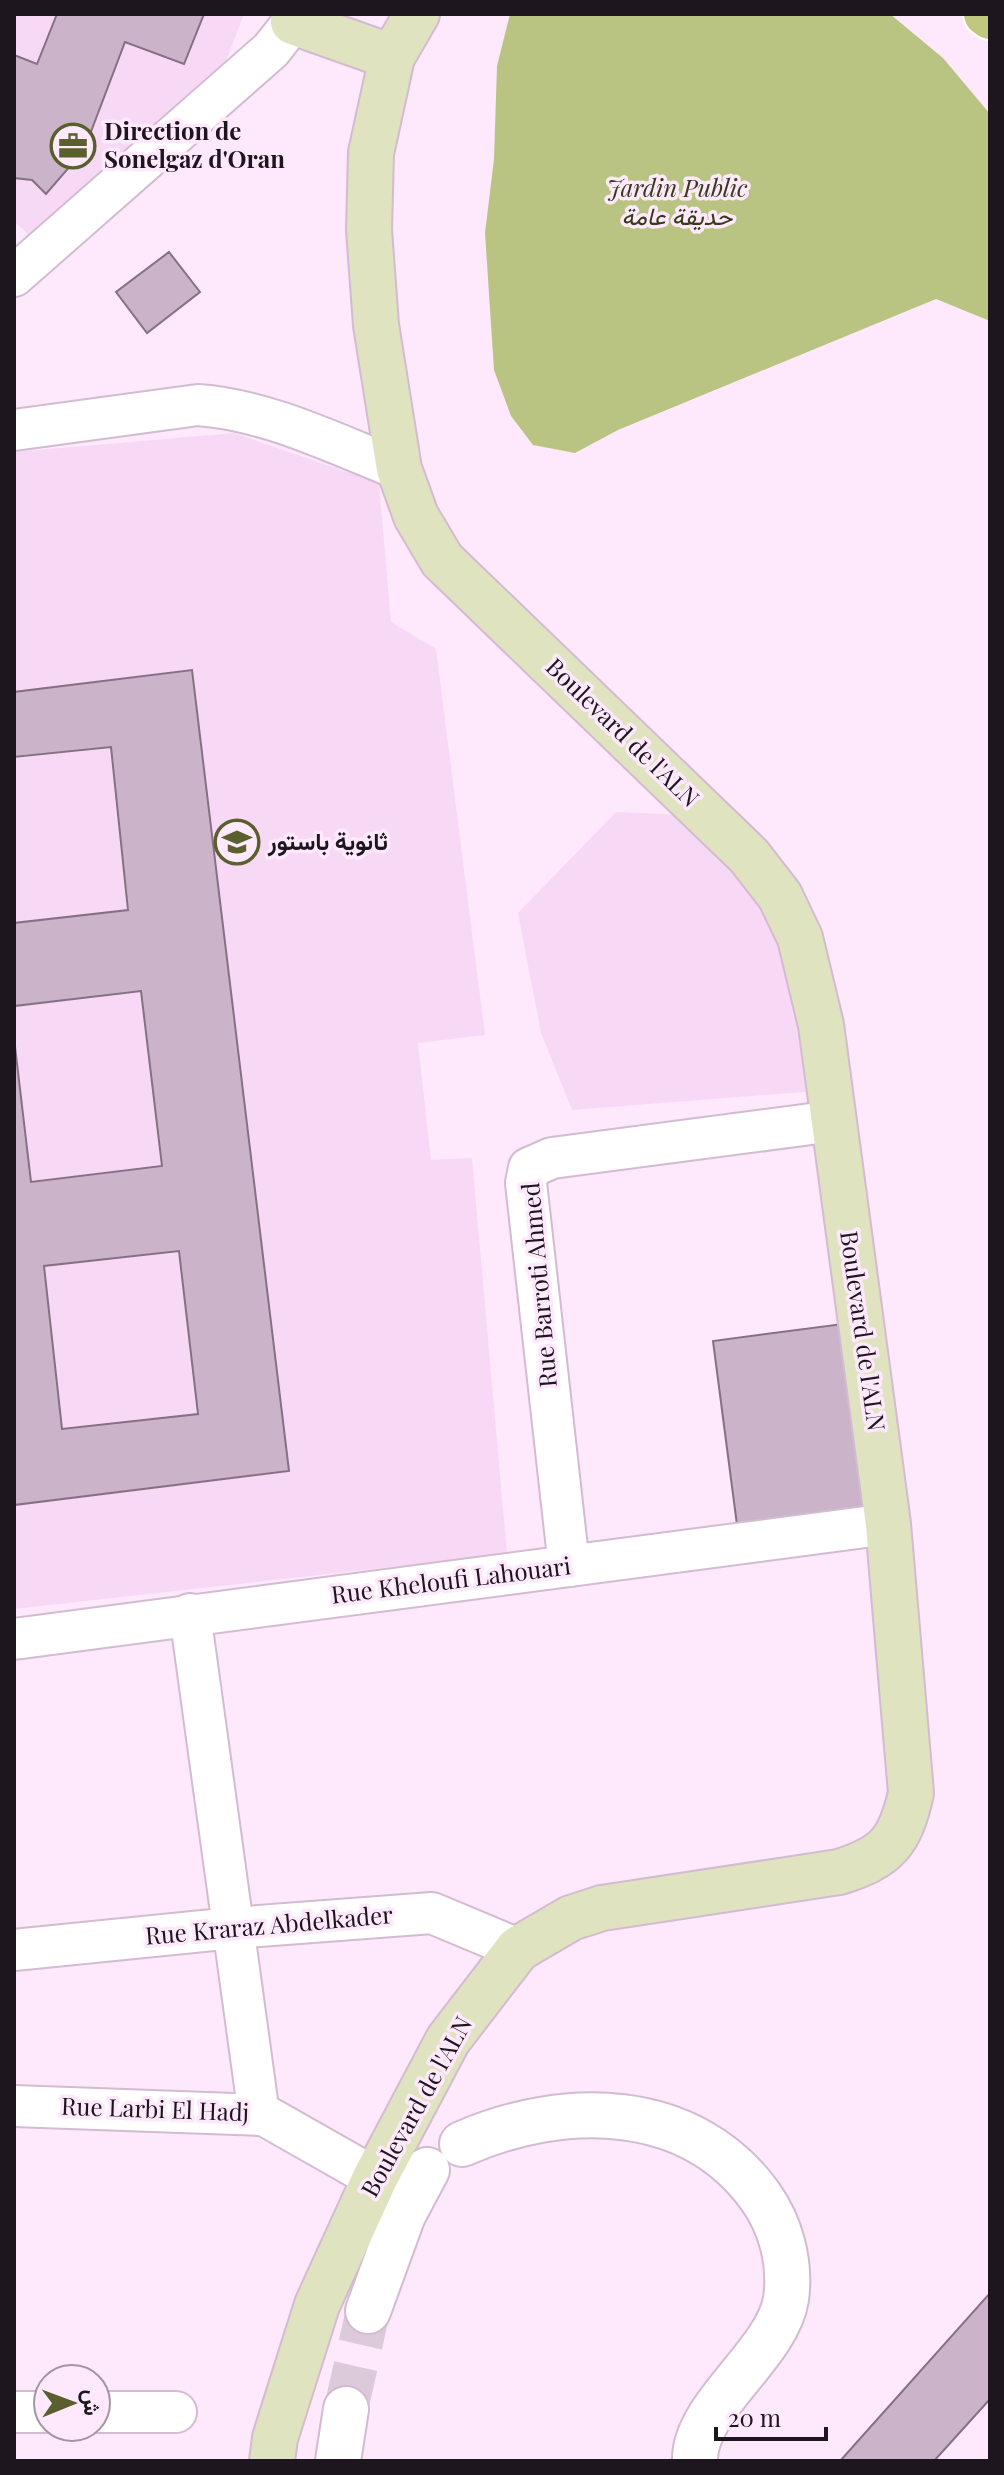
<svg xmlns="http://www.w3.org/2000/svg" width="1004" height="2475" font-family="'Playfair Display',Vazirmatn,serif">
<rect width="100%" height="100%" fill="#fde9fb"/>
<g fill="#f8d9f5">
<path d="M14,14H244L222,71L28,234L14,221Z"/>
<path d="M234,433L379,483L391,622L436,649L485,1035L418,1043L431,1160L472,1158L507,1554L14,1609V452Z"/>
<path d="M616,812L688,815L749,856L830,1090L572,1110L541,1033L518,913Z"/>
</g>
<path fill="#bac482" d="M510,14H890L943,58L990,114V321L936,299L618,430L575,453L533,445L511,416L494,370L485,233L494,159L497,66Z"/>
<g fill="#cbb4c9" stroke="#867084" stroke-width="2" fill-rule="evenodd">
<path d="M57,14H204L184,64L125,42L84,150L46,194L32,180L14,178V55L37,64Z"/>
<path d="M169,252L200,292L147,333L116,292Z"/>
<path d="M192,670L289,1471L14,1505V1038L31,1182L162,1166L141,991L14,1006V923L128,910L111,747L14,757V692ZM179,1251L198,1414L62,1429L44,1266Z"/>
<path d="M858,1322L881,1508L737,1525L713,1341Z"/>
<path d="M990,2293V2399L934,2461H840Z"/>
</g>
<g fill="none" stroke-linecap="round" stroke-linejoin="round">
<path stroke="#dcc9da" stroke-width="44" stroke-dasharray="44 22" stroke-linecap="butt" d="M346,2409L368,2311"/>
<g stroke="#d3bbd1" stroke-width="44">
<g id="minor">
<path d="M14,276L271,50L293,22"/>
<path d="M14,430L198,405C268,410 335,444 399,469"/>
<path d="M569,1566L526,1183L529,1168L552,1158L834,1121"/>
<path d="M190,1614L259,2115"/>
<path d="M14,1639L888,1524"/>
<path d="M14,1950L233,1928L432,1913L518,1949"/>
<path d="M14,2106L264,2115L375,2178"/>
<path d="M14,2412H48"/>
<path d="M96,2412H176"/>
</g>
</g>
<g stroke="#d3bbd1" stroke-width="48">
<g id="tertiary">
<path d="M462,2144C562,2100 690,2099 760,2196C781,2225 791,2263 786,2299C777,2355 693,2407 695,2461"/>
<path d="M368,2311L403,2215L427,2170"/>
<path d="M338,2461L346,2409"/>
</g>
</g>
<g stroke="#d3bbd1" stroke-width="48">
<g id="secondary">
<path d="M296,14L293,22L392,57"/>
<path d="M272,2461L275,2438L317,2305L375,2178L448,2040L518,1949L571,1918L602,1908L839,1872C887,1857 900,1842 911,1793L888,1524L821,1025L800,938L780,896L749,856L442,560L416,516L399,469L376,325L369,230L371,153L392,57L417,14"/>
</g>
</g>
<g stroke="#fff" stroke-width="48">
<path id="primary" d="M986,14L990,17"/>
</g>
<use href="#minor" stroke="#fff" stroke-width="40"/>
<use href="#tertiary" stroke="#fff" stroke-width="44"/>
<use href="#secondary" stroke="#e0e3bf" stroke-width="44"/>
<use href="#primary" stroke="#c0c780" stroke-width="44"/>
</g>
<defs>
<g id="office-ring" transform="scale(2.3)"><circle r="9.5" fill="#fde9fb" stroke="#595f2d" stroke-width="1.5"/><path d="M-6-3h4V-5.5h4V-3h4V5H-6ZM-1-4.5V-3h2v-1.5ZM-6 0V1H6V0Z" fill="#595f2d"/></g>
<g id="school-ring" transform="scale(2.3)"><circle r="9.5" fill="#fde9fb" stroke="#595f2d" stroke-width="1.5"/><path d="M0-5L7-2L0 1L-7-2ZM-4 1L0 2.5L4 1V4Q0 6-4 4Z" fill="#595f2d"/></g>
</defs>
<g fill-rule="evenodd">
<use href="#office-ring" x="73" y="146"/>
<use href="#school-ring" x="237" y="842"/>
</g>
<g text-anchor="middle" stroke-width="7" stroke-linejoin="round" paint-order="stroke">
<g font-size="24" font-weight="bold" fill="#1e161e" stroke="#fde9fb" text-anchor="start">
<text x="104" y="140">Direction de<tspan x="104" dy="28">Sonelgaz d'Oran</tspan></text>
<text x="268" y="850">ثانوية باستور</text>
</g>
<g font-size="24" font-style="italic" fill="#363a18" stroke="#fde9fb">
<text x="677" y="197">Jardin Public<tspan x="677" dy="28">حديقة عامة</tspan></text>
</g>
<g font-size="24" fill="#1e161e" stroke="#fde9fb">
<text transform="translate(622 733) rotate(44)" y="8">Boulevard de l'ALN</text>
<text transform="translate(540 1285) rotate(-95)" y="8">Rue Barroti Ahmed</text>
<text transform="translate(862 1331) rotate(82)" y="8">Boulevard de l'ALN</text>
<text transform="translate(451 1581) rotate(-7)" y="8">Rue Kheloufi Lahouari</text>
<text transform="translate(269 1926) rotate(-5)" y="8">Rue Kraraz Abdelkader</text>
<text transform="translate(417 2107) rotate(-61)" y="8">Boulevard de l'ALN</text>
<text transform="translate(155 2110) rotate(2)" y="8">Rue Larbi El Hadj</text>
</g>
</g>
<rect width="1004" height="2475" fill="none" stroke="#1e161e" stroke-width="32"/>
<g transform="translate(72 2403) rotate(89)"><circle r="38" fill="#fde9fb" stroke="#a495a3" stroke-width="2"/>
<path d="M0-6L14 30L0 20L-14 30Z" fill="#595f2d"/>
<text y="-12" font-size="22" font-weight="bold" text-anchor="middle" fill="#1e161e">ش</text>
</g>
<path d="M716 2427v12h110v-12" fill="none" stroke="#1e161e" stroke-width="4"/>
<text x="728" y="2427" font-size="24" fill="#1e161e" stroke="#fde9fb" stroke-width="6" paint-order="stroke">20 m</text>
</svg>
